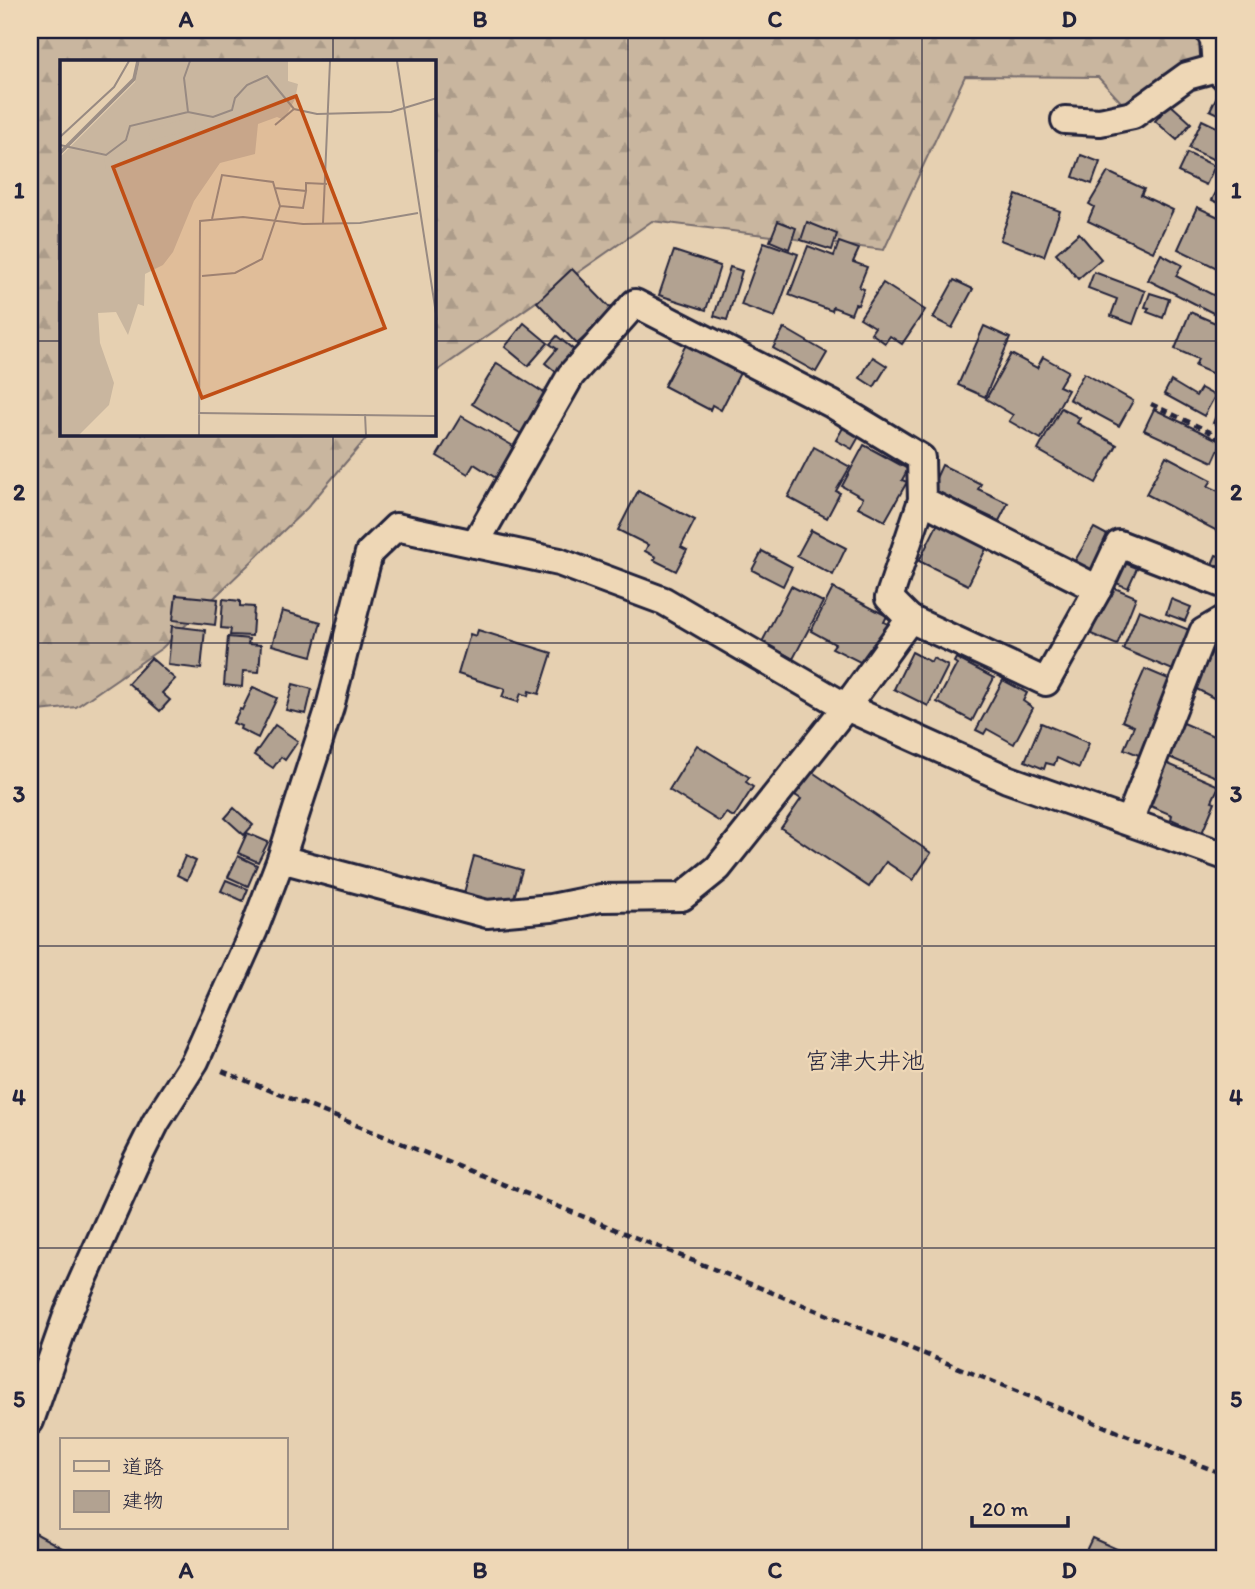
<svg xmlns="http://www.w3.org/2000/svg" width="1255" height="1589" font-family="Itim,'Klee One',sans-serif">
<defs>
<pattern id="forest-firs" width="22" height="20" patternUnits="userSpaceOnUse" patternTransform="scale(1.75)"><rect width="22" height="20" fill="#c9b69f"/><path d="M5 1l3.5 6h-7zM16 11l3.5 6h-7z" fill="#ac9c8a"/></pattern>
</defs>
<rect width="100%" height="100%" fill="#e6d0b1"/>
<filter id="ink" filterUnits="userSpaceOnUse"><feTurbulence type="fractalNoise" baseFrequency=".0143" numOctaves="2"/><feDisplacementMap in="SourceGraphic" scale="14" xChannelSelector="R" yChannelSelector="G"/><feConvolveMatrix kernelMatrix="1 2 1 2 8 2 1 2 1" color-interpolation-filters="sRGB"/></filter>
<g filter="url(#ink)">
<path fill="url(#forest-firs)" stroke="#766c6d" stroke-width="2" d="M30,30H1225V36L1133,115L1098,77L965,76L884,250L652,221L434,373V61H61V434H370L307,508L162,648L76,707L30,712Z"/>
<g fill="#b2a291" stroke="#22223b" stroke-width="2">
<path d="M1218,94L1225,98V117L1210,110Z"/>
<path d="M1170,104L1191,123L1177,140L1155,121Z"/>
<path d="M1202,120L1225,131V160L1223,164L1189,148Z"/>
<path d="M1187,153L1215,166L1206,185L1178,172Z"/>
<path d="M1081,155L1100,162L1092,184L1073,177Z"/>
<path d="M1108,172L1144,189L1141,195L1173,210L1153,252L1088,221L1094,207L1089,204Z"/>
<path d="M1224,177L1225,178V206L1212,200Z"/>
<path d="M1016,195L1060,211L1044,256L1000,240Z"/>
<path d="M1197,207L1225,220V272L1178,249Z"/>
<path d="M778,221L796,228L789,249L770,241Z"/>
<path d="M807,222L837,234L832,250L801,240Z"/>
<path d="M1079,233L1101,259L1078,279L1056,253Z"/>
<path d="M764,242L798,254L775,317L741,305Z"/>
<path d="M839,242L859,249L853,262L867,267L859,287L864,289L858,305L855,304L851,314L833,307L832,311L789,295L808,246L834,256Z"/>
<path d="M674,251L720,266L706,310L659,295Z"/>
<path d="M1161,254L1182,265L1176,276L1225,301V319L1148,280Z"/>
<path d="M730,267L742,271L727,320L714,316Z"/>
<path d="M572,269L613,311L577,344L537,302Z"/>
<path d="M1094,272L1145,291L1133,324L1111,316L1117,299L1088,288Z"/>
<path d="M954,280L973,289L952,328L933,318Z"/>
<path d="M883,283L925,310L902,344L890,336L885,343L871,333L875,327L860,318Z"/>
<path d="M1150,293L1169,299L1163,318L1147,312L1149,308L1145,307Z"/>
<path d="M1190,312L1225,327V379L1195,366L1198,359L1175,349Z"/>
<path d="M524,323L548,343L528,366L505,347Z"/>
<path d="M984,326L1010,338L985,397L958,385Z"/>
<path d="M784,328L827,353L816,372L773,348Z"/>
<path d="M557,336L574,350L556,372L545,363L557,349L550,344Z"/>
<path d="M689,339L743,367L721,410L712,405L710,410L664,386Z"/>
<path d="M1011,354L1037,368L1043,357L1068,371L1059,386L1068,390L1041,439L1009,421L1013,415L986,399Z"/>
<path d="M873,357L887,366L874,387L860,378Z"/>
<path d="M497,363L549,396L525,436L472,404Z"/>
<path d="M1084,373L1133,401L1119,426L1069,399Z"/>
<path d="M1171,381L1196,396L1201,388L1215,396L1204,416L1164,394Z"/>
<path d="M1225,394V428L1213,423Z"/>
<path d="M1061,408L1080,418L1077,423L1117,445L1096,483L1038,450Z"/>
<path d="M1154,409L1222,442L1213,462L1144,430Z"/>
<path d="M461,416L515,447L496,478L474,464L468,474L437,456Z"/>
<path d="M844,426L860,435L852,449L836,440Z"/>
<path d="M864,445L908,469L902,480L907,482L885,521L858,507L863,498L842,486Z"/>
<path d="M814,447L850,467L836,491L840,493L827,518L788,497Z"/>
<path d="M1166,456L1212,480L1208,486L1225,494V519L1219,532L1146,494Z"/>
<path d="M942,465L981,484L978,489L1008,503L999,521L931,489Z"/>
<path d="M638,491L695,520L681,547L687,550L676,571L654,560L656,557L645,551L648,545L618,530Z"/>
<path d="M938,523L987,547L968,585L919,561Z"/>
<path d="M1094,528L1111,537L1091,574L1073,564Z"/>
<path d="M811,530L846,548L833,575L797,556Z"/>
<path d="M762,551L792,567L783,586L752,570Z"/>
<path d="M1216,555L1225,558V576L1210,569Z"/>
<path d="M1122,562L1137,568L1128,588L1114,582Z"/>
<path d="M791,586L823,602L793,659L762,642Z"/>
<path d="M1110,586L1136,597L1117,645L1091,634Z"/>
<path d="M833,588L887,616L884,622L890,625L880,645L875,643L864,664L832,648L835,644L811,631Z"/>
<path d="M176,595L218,599L215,625L173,620Z"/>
<path d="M223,599L240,601V606L254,607L252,636L230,635L231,629L221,628Z"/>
<path d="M1171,599L1191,607L1185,621L1166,614Z"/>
<path d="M1139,610L1192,631L1175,671L1123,649Z"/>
<path d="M282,611L321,622L312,656L272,645Z"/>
<path d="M172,626L205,630L201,669L168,665Z"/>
<path d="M478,630L552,653L539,694L529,691L528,696L521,693L518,702L502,697L505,689L458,674L470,634L476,636Z"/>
<path d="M1222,634L1225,635V704L1193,687Z"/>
<path d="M228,637L249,639L248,644L261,645L259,672L243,671L242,687L224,685Z"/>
<path d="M912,652L931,662L933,658L948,666L928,706L894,689Z"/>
<path d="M151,658L175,679L162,693L170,700L160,711L128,683Z"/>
<path d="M956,658L994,678L972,721L937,702L957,664L954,662Z"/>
<path d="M1145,669L1171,680L1141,756L1124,749L1134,726L1122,721Z"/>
<path d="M1003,680L1027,693L1023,701L1033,708L1014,744L987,729L984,734L976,730Z"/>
<path d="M293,684L312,689L306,714L286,710Z"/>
<path d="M253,687L277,698L258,738L240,729L241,726L233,723L240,709L242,710Z"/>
<path d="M1179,721L1225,741V774L1223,780L1164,755Z"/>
<path d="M1041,723L1089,743L1079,768L1057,758L1054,765L1046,763L1044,769L1025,761Z"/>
<path d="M275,725L298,741L285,760L281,757L273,768L254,755Z"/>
<path d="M697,745L749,777L746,782L753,787L734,817L726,813L720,822L669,790Z"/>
<path d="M1166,763L1219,786L1212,801L1215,802L1202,833L1171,819L1172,815L1148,805Z"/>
<path d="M805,767L931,853L913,880L886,862L869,887L781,828L801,799L789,791Z"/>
<path d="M234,808L253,825L244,835L225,818Z"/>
<path d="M247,833L268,842L258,862L238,853Z"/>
<path d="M185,856L196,861L187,880L177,875Z"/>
<path d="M238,856L257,865L248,886L228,877Z"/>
<path d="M474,856L522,870L513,901L501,898L500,903L464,893Z"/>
<path d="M226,880L248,889L243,901L221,891Z"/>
<path d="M35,1533L77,1556L75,1559H30V1542Z"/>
<path d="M1092,1538L1139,1559H1082Z"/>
</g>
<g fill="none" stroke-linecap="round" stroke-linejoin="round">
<g stroke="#22223b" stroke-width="32">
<g id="street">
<path d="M1209,30L1214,40L1216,68L1225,77"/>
<path d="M1065,120L1100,122L1133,115L1187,76L1216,68"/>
<path d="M1098,589L1119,544L1225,585"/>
<path d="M910,619L1046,682L1098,589L922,500"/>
<path d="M1129,821L1203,632L1225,619"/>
<path d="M281,859L487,914L551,908L601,898L682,897L718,868L846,707L910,619L889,598L922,500L921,458L832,404L635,303L571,375L475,544"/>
<path d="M30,1421L68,1313L134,1166L156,1122L195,1061L253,932L281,859L330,707L369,553L396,527L559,562L664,601L846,707L1007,779L1225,856"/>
</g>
</g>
<g stroke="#22223b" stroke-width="4.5" stroke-dasharray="7 5" stroke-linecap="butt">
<path d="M1151,404L1208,431L1225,442"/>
<path d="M222,1071L1225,1475"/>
</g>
<use href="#street" stroke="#eed7b6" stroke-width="26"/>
</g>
</g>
<path fill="none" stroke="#22223b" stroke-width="2" stroke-opacity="0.55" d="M333,30V61M628,30V1559M922,30V1559M30,341H61M434,341H1225M333,434V1559M30,643H1225M30,946H1225M30,1248H1225"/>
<g text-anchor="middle" stroke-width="5" stroke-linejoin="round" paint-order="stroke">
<g font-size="24" fill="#22223b" stroke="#eed7b6">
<text x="865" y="1069">宮津大井池</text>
</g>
</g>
<g transform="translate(60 60)">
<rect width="376" height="376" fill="#e6d0b1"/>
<path d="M80,1H228V21L238,24L235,39L224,60L217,57L198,64L195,94L160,103L134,141L113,192L103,205L85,214L84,246L78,244L68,275L56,252L38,253L40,283L54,323L49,345L18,376H0V97L75,22Z" fill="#c9b69f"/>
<path d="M135,57L136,69L91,80L88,69ZM66,83L67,98L46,109L44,98Z" fill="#c9b69f"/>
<path fill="none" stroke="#9d8f86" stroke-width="3.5" d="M0,93L74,19L78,1"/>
<path fill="none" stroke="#988a82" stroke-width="2" d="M337,1L377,260M128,52L124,18L130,1M215,65L234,49M0,77L54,27L69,1M0,85L46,95L66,80L70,66L128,52L153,57L172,50L175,38L187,25L207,16L234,49L257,54L331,52L377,38M215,128L246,131L243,148L220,146M246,131V123L267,124M263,163L270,1M142,216L175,213L202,199L220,146L213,122L162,115L152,159M138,353L377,356M305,354L306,376M139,376L140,161L183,157L243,164L300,163L358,153"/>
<path fill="#c04e15" fill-opacity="0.15" stroke="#c04e15" stroke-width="3.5" d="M236,36L325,268L142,338L53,107Z"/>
<rect width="376" height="376" fill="none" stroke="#22223b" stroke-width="3.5"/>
</g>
<rect width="1255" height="1589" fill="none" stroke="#eed7b6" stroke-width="77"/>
<rect x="60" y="1438" width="228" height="91" fill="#eed7b6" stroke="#9c8f85" stroke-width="2"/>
<rect x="74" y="1461" width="35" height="10" fill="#eed7b6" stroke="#9c8f85" stroke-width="2"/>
<text x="122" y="1474" font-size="21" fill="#22223b">道路</text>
<rect x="74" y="1491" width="35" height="21" fill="#b2a291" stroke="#9c8f85" stroke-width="2"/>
<text x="122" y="1508" font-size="21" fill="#22223b">建物</text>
<path d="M972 1516v10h96v-10" fill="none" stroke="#22223b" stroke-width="3.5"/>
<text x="982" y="1516" font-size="21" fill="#22223b" stroke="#eed7b6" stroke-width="5" paint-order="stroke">20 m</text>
<rect x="38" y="38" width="1178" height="1512" fill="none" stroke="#22223b" stroke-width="2.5"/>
<g font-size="23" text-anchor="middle" font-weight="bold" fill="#22223b">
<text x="186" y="27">A</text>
<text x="480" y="27">B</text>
<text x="775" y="27">C</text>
<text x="1069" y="27">D</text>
<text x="19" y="198">1</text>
<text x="1236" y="198">1</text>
<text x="19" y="500">2</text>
<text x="1236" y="500">2</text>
<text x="19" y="802">3</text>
<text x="1236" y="802">3</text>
<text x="19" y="1105">4</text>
<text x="1236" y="1105">4</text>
<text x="19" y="1407">5</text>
<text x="1236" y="1407">5</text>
<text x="186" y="1578">A</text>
<text x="480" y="1578">B</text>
<text x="775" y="1578">C</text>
<text x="1069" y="1578">D</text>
</g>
</svg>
